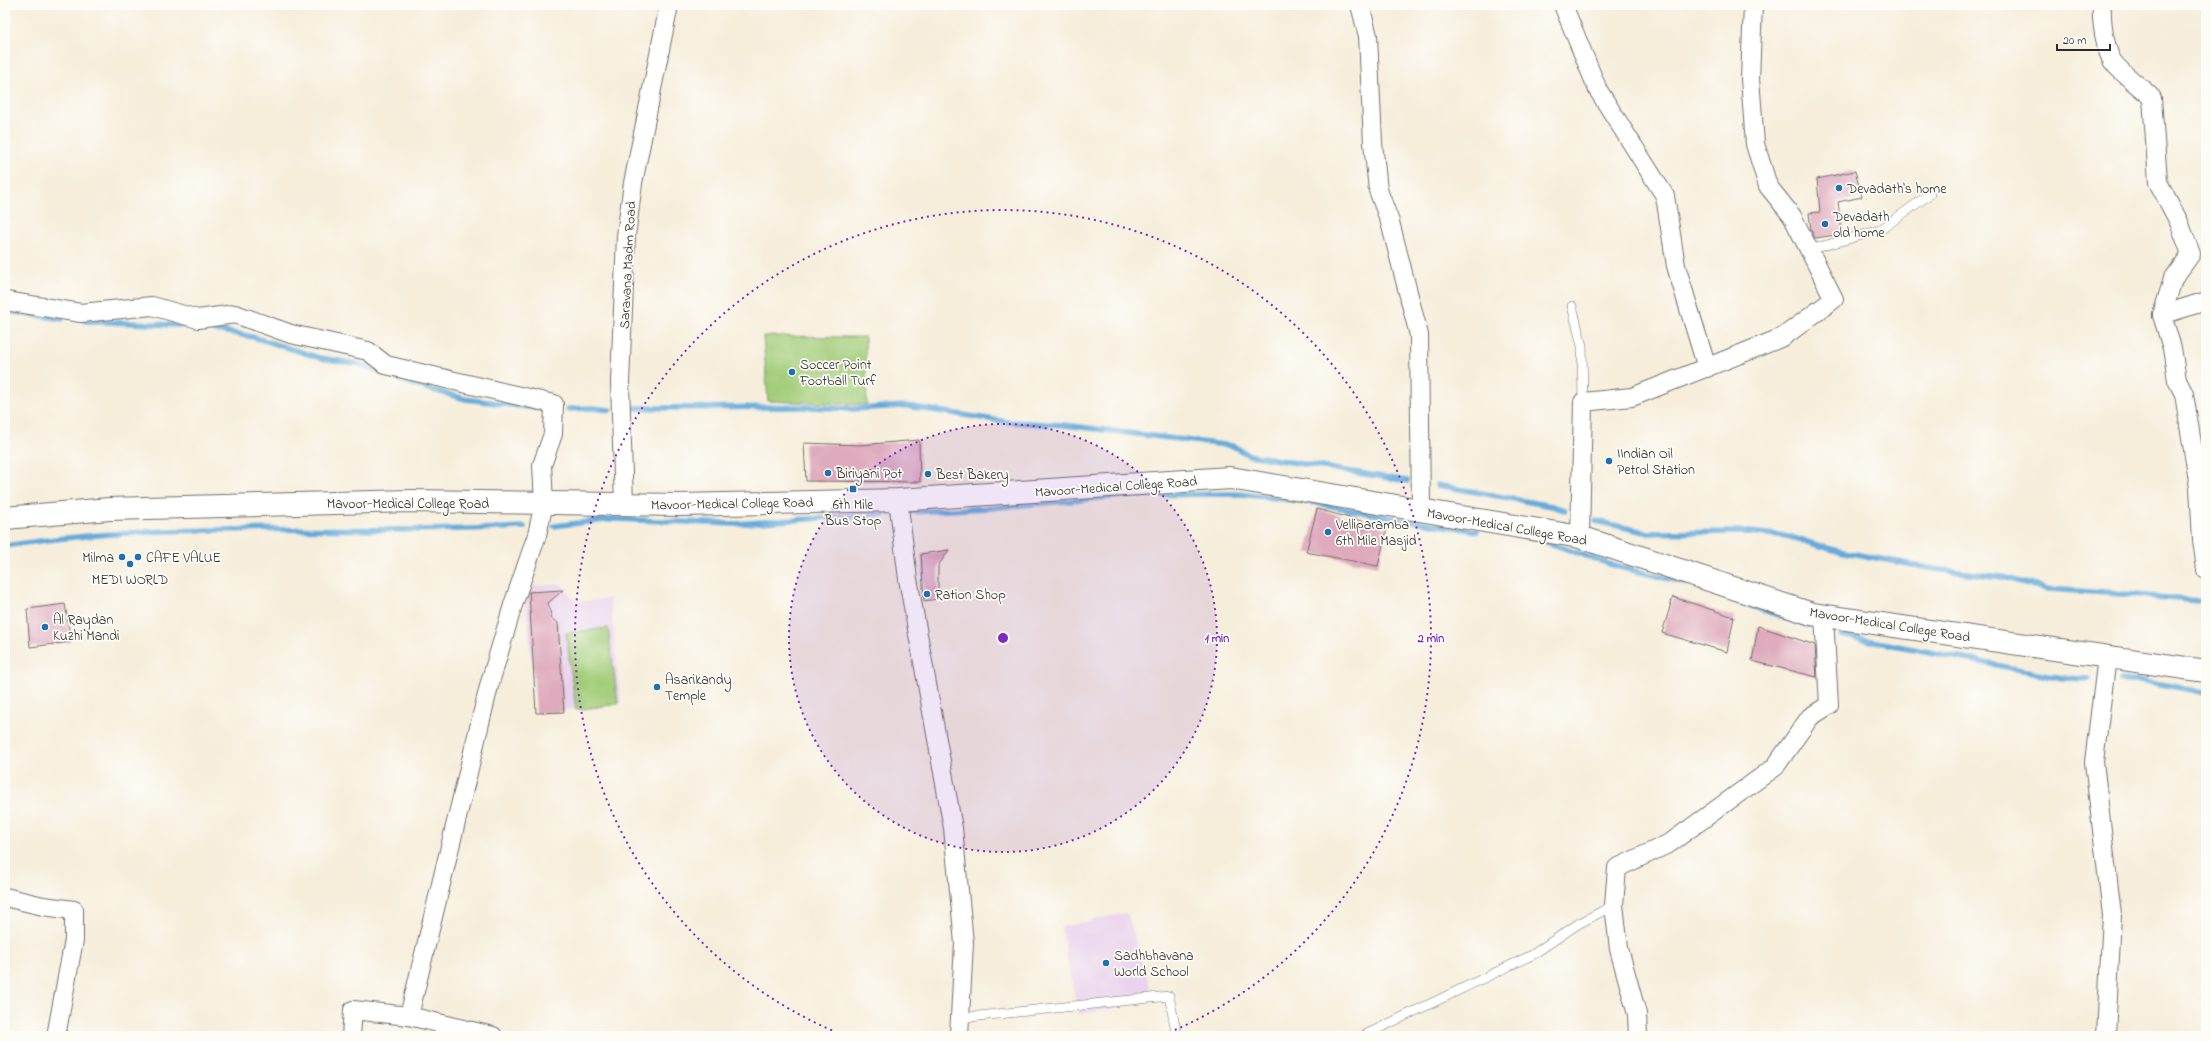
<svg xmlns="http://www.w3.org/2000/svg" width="2211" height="1041" font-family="'Indie Flower',sans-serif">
<rect width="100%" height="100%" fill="#fdfcf7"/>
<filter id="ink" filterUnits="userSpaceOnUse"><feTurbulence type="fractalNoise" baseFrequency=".025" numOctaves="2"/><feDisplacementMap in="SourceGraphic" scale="8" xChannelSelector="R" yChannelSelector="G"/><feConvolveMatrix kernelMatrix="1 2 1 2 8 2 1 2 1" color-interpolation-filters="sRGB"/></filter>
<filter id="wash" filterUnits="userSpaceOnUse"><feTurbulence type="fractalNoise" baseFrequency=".012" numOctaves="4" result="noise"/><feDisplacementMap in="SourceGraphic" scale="16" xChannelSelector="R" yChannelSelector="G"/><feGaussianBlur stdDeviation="0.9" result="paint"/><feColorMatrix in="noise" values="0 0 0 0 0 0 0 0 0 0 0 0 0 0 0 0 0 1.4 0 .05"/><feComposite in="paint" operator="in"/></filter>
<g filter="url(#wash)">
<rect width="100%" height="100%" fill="#f6eedb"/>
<g fill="#e9d2ed">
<path d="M561,584L576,602L610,598L621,704L537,713L524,587Z"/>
<path d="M1127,913L1154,1000L1078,1015L1061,927Z"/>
</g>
<g fill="#a3cd79" stroke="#677c52">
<path d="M763,336L865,337L867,405L768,401Z"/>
<path d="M608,628L618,704L576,710L566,633Z"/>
</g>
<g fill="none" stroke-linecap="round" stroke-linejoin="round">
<g stroke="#65abdb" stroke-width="5.5">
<path d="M5,311L62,319"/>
<path d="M85,321L195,326L253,337L320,358L358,364L412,384L465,399L535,408"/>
<path d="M634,408L806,407L852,409L906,406L1008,422L1064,425L1233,446L1249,455L1407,481"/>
<path d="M568,409L593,408L610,410"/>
<path d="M1437,485L1552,506L1565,510"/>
<path d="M911,512L991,508L1135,495L1240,494L1316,503L1399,519L1477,531"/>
<path d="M1596,521L1649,533L1750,532L1787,536L1834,550L1934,569L2002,577L2047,589L2136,595L2198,601"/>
<path d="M554,526L613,519L733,524L884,514"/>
<path d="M1543,541L1615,566L1686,583"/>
<path d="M5,546C176,518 351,536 524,527"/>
<path d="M1700,588L1809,626"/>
<path d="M1841,635L2063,678L2088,679"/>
<path d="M2120,680H2140L2206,693"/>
</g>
</g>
<g id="blocks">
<g fill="#dfaabd">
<path d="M1855,171L1862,197L1838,202L1842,234L1815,238L1811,230L1809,213L1820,212L1817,179Z"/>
<path d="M919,440L920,482L806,481L804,443L860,445Z"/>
<path d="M1317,509L1387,528L1378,566L1306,552Z"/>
<path d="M949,550L938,566V599L924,601L921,554Z"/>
<path d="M563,590L548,603L552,619L558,623L564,712L536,713L529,592Z"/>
<path d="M1673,597L1734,617L1727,652L1662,633Z"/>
<path d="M65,604L71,642L30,647L27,609Z"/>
<path d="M1758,626L1815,645L1817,677L1752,661Z"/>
</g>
</g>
</g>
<g filter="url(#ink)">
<use href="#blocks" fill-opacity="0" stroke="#726f69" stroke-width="1"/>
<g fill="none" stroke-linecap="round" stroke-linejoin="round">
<g stroke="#726f69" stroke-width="10">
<g id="lane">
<path d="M1809,250L1880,230L1930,194"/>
<path d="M1572,306L1582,346L1583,402"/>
<path d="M960,1018L1169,996L1177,1036"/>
<path d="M1363,1036L1532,955L1578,924L1614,905"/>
</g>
</g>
<g stroke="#726f69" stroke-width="20">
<g id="street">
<path d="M1360,5L1368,36L1373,143L1378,190L1390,222L1419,335L1421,510"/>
<path d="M1563,5L1598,90L1665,196L1676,266L1707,368"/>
<path d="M2102,5C2101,20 2105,50 2113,62C2123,75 2140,86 2152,98L2158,182L2179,222L2191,254L2173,279L2162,315"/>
<path d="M5,301L81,313L152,306L198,319L235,314L291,334L368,351L386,365L554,404L553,434L542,465L544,503L537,535L513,605L489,686L409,1016L493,1036"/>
<path d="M898,500L908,579L953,828L964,943L959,1036"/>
<path d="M624,504L620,383L626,236L633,183L669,5"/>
<path d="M1580,537L1583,402L1632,397L1783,337L1834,299L1792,216L1768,186L1755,144L1750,79L1753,5"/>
<path d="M2202,539L2199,487L2184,394L2177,380L2172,348L2162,315L2206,301"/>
<path d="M2206,539H2202L2206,570"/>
<path d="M5,897L43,906L74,910V940L56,1036"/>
<path d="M351,1036L353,1010L409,1016"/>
<path d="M1638,1036L1637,1014L1619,949L1614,905L1617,868L1670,843L1775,767L1810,717L1829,705L1824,616"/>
<path d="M2106,1036L2112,915L2094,762L2107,657"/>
</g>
</g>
<g stroke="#726f69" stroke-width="24">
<path id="secondary" d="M5,518L109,509L411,501L680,505L898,500L1230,478L1580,537L1812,614L2206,671"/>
</g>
<use href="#lane" stroke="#fff" stroke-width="9"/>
<use href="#street" stroke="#fff" stroke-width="18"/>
<use href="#secondary" stroke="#fff" stroke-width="22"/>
</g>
</g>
<circle cx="1003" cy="638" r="214" fill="#7b2cbf" fill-opacity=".12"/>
<g fill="none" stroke="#7b2cbf" stroke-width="2" stroke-dasharray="2 4">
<circle cx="1003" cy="638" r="214"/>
<path d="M843 1035A428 428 0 1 1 1163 1035"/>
</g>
<g fill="#1f6fb2" stroke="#fdfcf7" stroke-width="1.5">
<circle cx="1839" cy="188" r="4"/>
<circle cx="1825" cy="224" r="4"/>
<circle cx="792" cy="372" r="4"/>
<circle cx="1609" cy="461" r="4"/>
<circle cx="828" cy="473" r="4"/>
<circle cx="928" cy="474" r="4"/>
<rect x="849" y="485" width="8" height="8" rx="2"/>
<circle cx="1328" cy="532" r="4"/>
<circle cx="122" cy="557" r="4"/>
<circle cx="138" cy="557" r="4"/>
<circle cx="130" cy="564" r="4"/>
<circle cx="927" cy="594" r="4"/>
<circle cx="45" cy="627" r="4"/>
<circle cx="657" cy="687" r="4"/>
<circle cx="1106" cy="963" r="4"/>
</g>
<g text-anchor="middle" stroke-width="3.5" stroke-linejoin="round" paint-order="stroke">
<g font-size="14" fill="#2b2b2b" stroke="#fdfcf7" text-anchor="start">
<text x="1847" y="193">Devadath's home</text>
<text x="1833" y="221">Devadath<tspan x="1833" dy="16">old home</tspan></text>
<text x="800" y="369">Soccer Point<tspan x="800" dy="16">Football Turf</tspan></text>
<text x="1617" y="458">IIndian Oil<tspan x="1617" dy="16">Petrol Station</tspan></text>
<text x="836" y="478">Biriyani Pot</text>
<text x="936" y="479">Best Bakery</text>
<text x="853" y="509" text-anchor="middle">6th Mile<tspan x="853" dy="16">Bus Stop</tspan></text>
<text x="1336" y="529">Velliparamba<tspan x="1336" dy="16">6th Mile Masjid</tspan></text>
<text x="114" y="562" text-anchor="end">Milma</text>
<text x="146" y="562">CAFE VALUE</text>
<text x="130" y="584" text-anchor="middle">MEDI WORLD</text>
<text x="935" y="599">Ration Shop</text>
<text x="53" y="624">Al Raydan<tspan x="53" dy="16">Kuzhi Mandi</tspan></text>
<text x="665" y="684">Asarikandy<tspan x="665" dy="16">Temple</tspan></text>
<text x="1114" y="960">Sadhbhavana<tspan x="1114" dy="16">World School</tspan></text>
</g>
<g font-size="14" fill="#2b2b2b" stroke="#fdfcf7">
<text transform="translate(627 265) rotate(-87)" y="5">Saravana Madm Road</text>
<text transform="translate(1116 486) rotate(-4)" y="5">Mavoor-Medical College Road</text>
<text x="408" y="508">Mavoor-Medical College Road</text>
<text transform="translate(732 503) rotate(-1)" y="5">Mavoor-Medical College Road</text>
<text transform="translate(1507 526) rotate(10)" y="5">Mavoor-Medical College Road</text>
<text transform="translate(1890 624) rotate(9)" y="5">Mavoor-Medical College Road</text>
</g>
</g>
<circle cx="1003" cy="638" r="6" fill="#7b2cbf" stroke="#fdfcf7" stroke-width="2"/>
<g font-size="12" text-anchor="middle" font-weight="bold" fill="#7b2cbf" stroke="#fdfcf7" stroke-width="3.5" stroke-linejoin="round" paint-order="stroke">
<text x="1217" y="642">1 min</text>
<text x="1431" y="642">2 min</text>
</g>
<rect width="2211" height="1041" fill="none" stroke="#fdfcf7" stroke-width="20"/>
<path d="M2057 44v6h53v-6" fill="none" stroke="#2b2b2b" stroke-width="2"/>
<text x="2063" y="44" font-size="12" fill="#2b2b2b" stroke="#fdfcf7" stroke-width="3" paint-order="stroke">20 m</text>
</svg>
